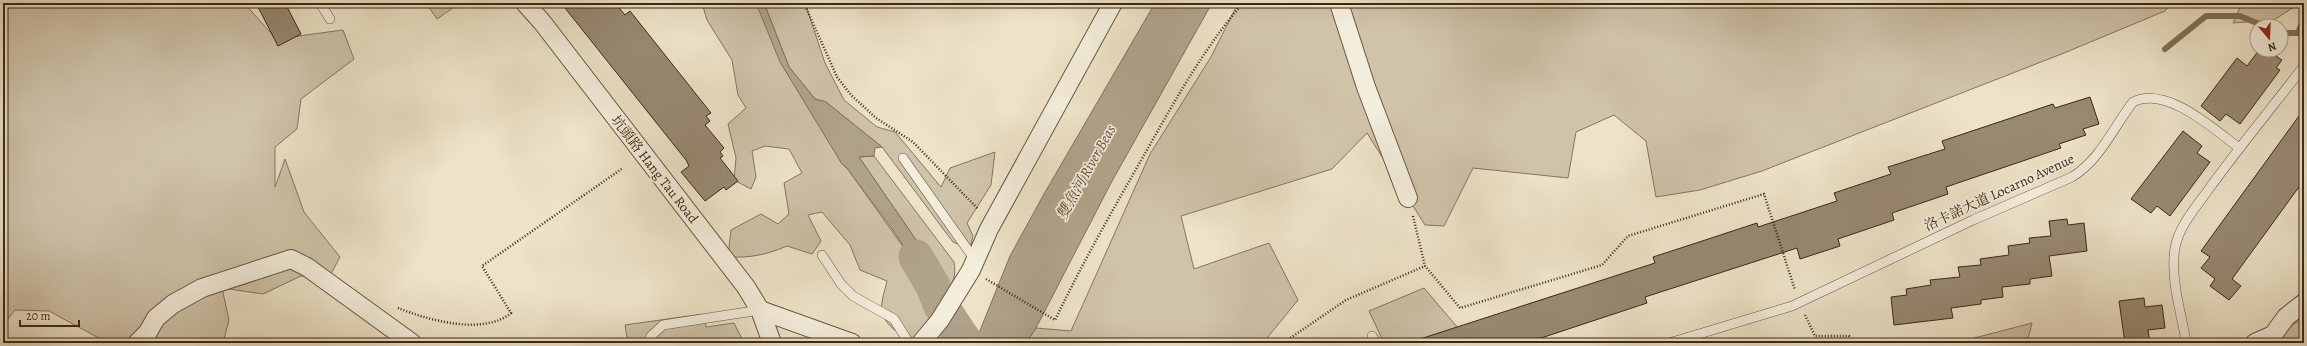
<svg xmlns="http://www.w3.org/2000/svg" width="2307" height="346" font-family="Alegreya,'Noto Serif SC',serif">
<rect width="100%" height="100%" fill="#ede3c8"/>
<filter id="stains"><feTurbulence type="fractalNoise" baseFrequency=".005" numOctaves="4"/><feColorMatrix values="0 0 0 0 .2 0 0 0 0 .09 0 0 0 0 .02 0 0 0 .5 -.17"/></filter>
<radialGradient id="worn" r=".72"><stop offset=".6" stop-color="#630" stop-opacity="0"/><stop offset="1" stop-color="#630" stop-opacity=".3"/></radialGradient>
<g fill="#cfc3aa" stroke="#857560">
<path d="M3,3H244L276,39L343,30L354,59L301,99L297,129L275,147V187L285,159L304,212L340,257L327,281L301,276L263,294L222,288L229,320L223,343H108L49,311L15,310L3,325Z"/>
<path d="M426,3H460L437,19Z"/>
<path d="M702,3H756L842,164L847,168L911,258L940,320L942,338L938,343C917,343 888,334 882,312C880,304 885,290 887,281L860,270L850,245L822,212L808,215L821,241L812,254L787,246C766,255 750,258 728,257L731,230L761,214L778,224L789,214L784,183L802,173L789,149L765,146L752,151L756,177L751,189L734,180L736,158L728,124L746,108L738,95L732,60L707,20Z"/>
<path d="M764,3H805L825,63L844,100L877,127L895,132L941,187L950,168L995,152L991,185L967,223L973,236L971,244L963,246L953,242L882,147L826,102L815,99L789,67Z"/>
<path d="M1238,3H2172L2165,11L2064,53L1762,171L1700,190L1656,197L1646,141L1614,115L1576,132L1568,178L1473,168L1444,226L1425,225L1367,133L1332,169L1181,216L1194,269L1269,243L1298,300L1263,343H1026L1036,328L1071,331L1150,154L1211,57Z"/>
<path d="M2242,3H2300L2274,20L2233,23Z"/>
<path d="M874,156L954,262C956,275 954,282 946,292L934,274L925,253L859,157Z"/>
<path d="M1424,288L1458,328L1430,343H1384L1369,311Z"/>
<path d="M703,314L706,327L734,323L744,343H628L625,325Z"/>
<path d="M2304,318V343H2267L2300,320Z"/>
<path d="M2032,323L2027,343H1955Z"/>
</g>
<g fill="#b0a38b" stroke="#81715c">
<path d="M756,3H764L789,67L815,99L826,102L882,147L875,148L874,156L859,157L925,253L934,274L946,292L932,305C917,254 877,211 847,168L842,164L780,62Z"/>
<path d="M1155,3H1212L1111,183L1036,328L1026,343H975L1010,256L1044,194Z"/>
</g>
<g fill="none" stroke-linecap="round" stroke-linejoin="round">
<g stroke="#81715c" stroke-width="6">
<path d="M2281,33H2298L2304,18"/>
<path d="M2165,49L2206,16H2240L2264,26"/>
</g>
<path stroke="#b0a38b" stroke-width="35" d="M916,257L933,286L941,306L966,343"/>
</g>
<g fill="#988973" stroke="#3b2716">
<path d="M256,3H285L301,34L278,46Z"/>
<path d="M561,3H615L625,15L630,11L711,113L706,116L710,121L705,125L724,148L720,152L723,156L720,158L738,181L726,190L724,187L705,201L681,172L689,166L686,160Z"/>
<path d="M2259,50H2267L2282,60L2276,68L2280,70L2240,124L2226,114L2220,121L2201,106L2237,58L2247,66Z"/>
<path d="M2090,97L2099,124L2083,129L2086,135L2059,144L2061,148L1946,187L1948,194L1892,213L1894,220L1838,239L1840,246L1800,259L1797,248L1645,297L1647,303L1526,343H1420V339L1655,263L1653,257L1693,244L1757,223L1758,227L1837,201L1834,193L1891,174L1888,167L1945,149L1942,141L2053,104L2055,108Z"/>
<path d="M2304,109V180L2232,279L2241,286L2229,300L2210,286L2215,279L2201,268L2210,257L2201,251Z"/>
<path d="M2183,131L2202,146L2197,153L2210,162L2170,216L2157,206L2151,213L2131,199Z"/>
<path d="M2067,219L2068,225L2084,223L2087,251L2049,256L2052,276L2030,279V284L2002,287L2003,297L1981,300V304L1951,308L1953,318L1894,325L1891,297L1907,295L1906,289L1931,285L1930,280L1960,277L1958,267L1981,265L1980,259L2009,255L2008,246L2030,243L2029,238L2051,236L2049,221Z"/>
<path d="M2144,298L2145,307L2162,305L2165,328L2148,330L2150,343H2125L2119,301Z"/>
</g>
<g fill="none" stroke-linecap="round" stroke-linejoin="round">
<g stroke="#685642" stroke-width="10">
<g id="lane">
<path d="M320,3L330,19"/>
<path d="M903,158L975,260"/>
<path d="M822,255L841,284L853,296L894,319L909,343"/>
<path d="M1372,336L1377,343"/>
<path d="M2186,341C2181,312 2170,279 2175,248C2179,225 2198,205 2211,186C2241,145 2273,106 2304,66"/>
<path d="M649,343L651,336L663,325L760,310"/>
<path d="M1669,343L1792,306L1973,220L2072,177C2100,160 2113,128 2133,102C2166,85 2214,129 2239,148"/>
</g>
</g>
<g stroke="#685642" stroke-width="20">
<g id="street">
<path d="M525,3L542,22L746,287L760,310L772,343"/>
<path d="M1339,3L1366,87L1408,198"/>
<path d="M760,310L852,343"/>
<path d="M137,343L148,332L156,318L173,304L202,288L291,259L307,267L412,343"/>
<path d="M921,343L940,320L971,270L989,229L1113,3"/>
<path d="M2255,343L2273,335L2286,317L2304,303"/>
</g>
</g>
<g stroke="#3b2716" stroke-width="2.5" stroke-dasharray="1 2" stroke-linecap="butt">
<path d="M804,3L837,77L851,95L876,118L913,142L978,209"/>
<path d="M1413,216L1425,266L1460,308L1602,265L1628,236L1764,194L1795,290"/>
<path d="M986,279L1055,320C1082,264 1112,211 1143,157C1173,104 1203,49 1243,3"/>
<path d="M398,308C428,320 483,336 511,313L482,266L623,168"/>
<path d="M1805,315L1815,336H1849L1852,343"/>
<path d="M1283,343L1346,300L1425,266"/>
</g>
<use href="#lane" stroke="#f3eddb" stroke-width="9"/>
<use href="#street" stroke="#f3eddb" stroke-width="18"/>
</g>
<g text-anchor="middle" stroke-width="3.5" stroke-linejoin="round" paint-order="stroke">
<g font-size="14" fill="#3b2716" stroke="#f3eddb">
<text transform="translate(655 169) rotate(52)" y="5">坑頭路 Hang Tau Road</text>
<text transform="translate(1999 192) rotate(-25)" y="5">洛卡諾大道 Locarno Avenue</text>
</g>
<g font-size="15" font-style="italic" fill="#5e4c39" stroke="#f3eddb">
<text transform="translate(1086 172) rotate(-61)" y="5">雙魚河 River Beas</text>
</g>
</g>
<rect width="2307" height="346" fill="none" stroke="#ede3c8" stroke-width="16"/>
<rect x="4" y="4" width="2299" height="338" fill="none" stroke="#3b2716" stroke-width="2"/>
<rect x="8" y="8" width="2291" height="330" fill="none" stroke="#3b2716"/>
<g transform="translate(2269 38) rotate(161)"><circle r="19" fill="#f3eddb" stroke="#a99e8c"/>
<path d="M0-3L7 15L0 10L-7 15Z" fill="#8f2418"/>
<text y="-6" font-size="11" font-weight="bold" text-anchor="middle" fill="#3b2716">N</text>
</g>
<path d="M20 320v6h59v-6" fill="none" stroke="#3b2716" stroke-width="2"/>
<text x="26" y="320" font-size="12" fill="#3b2716" stroke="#f3eddb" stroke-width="3" paint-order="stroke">20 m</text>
<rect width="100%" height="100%" filter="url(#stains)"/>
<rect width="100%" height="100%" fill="url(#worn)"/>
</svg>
